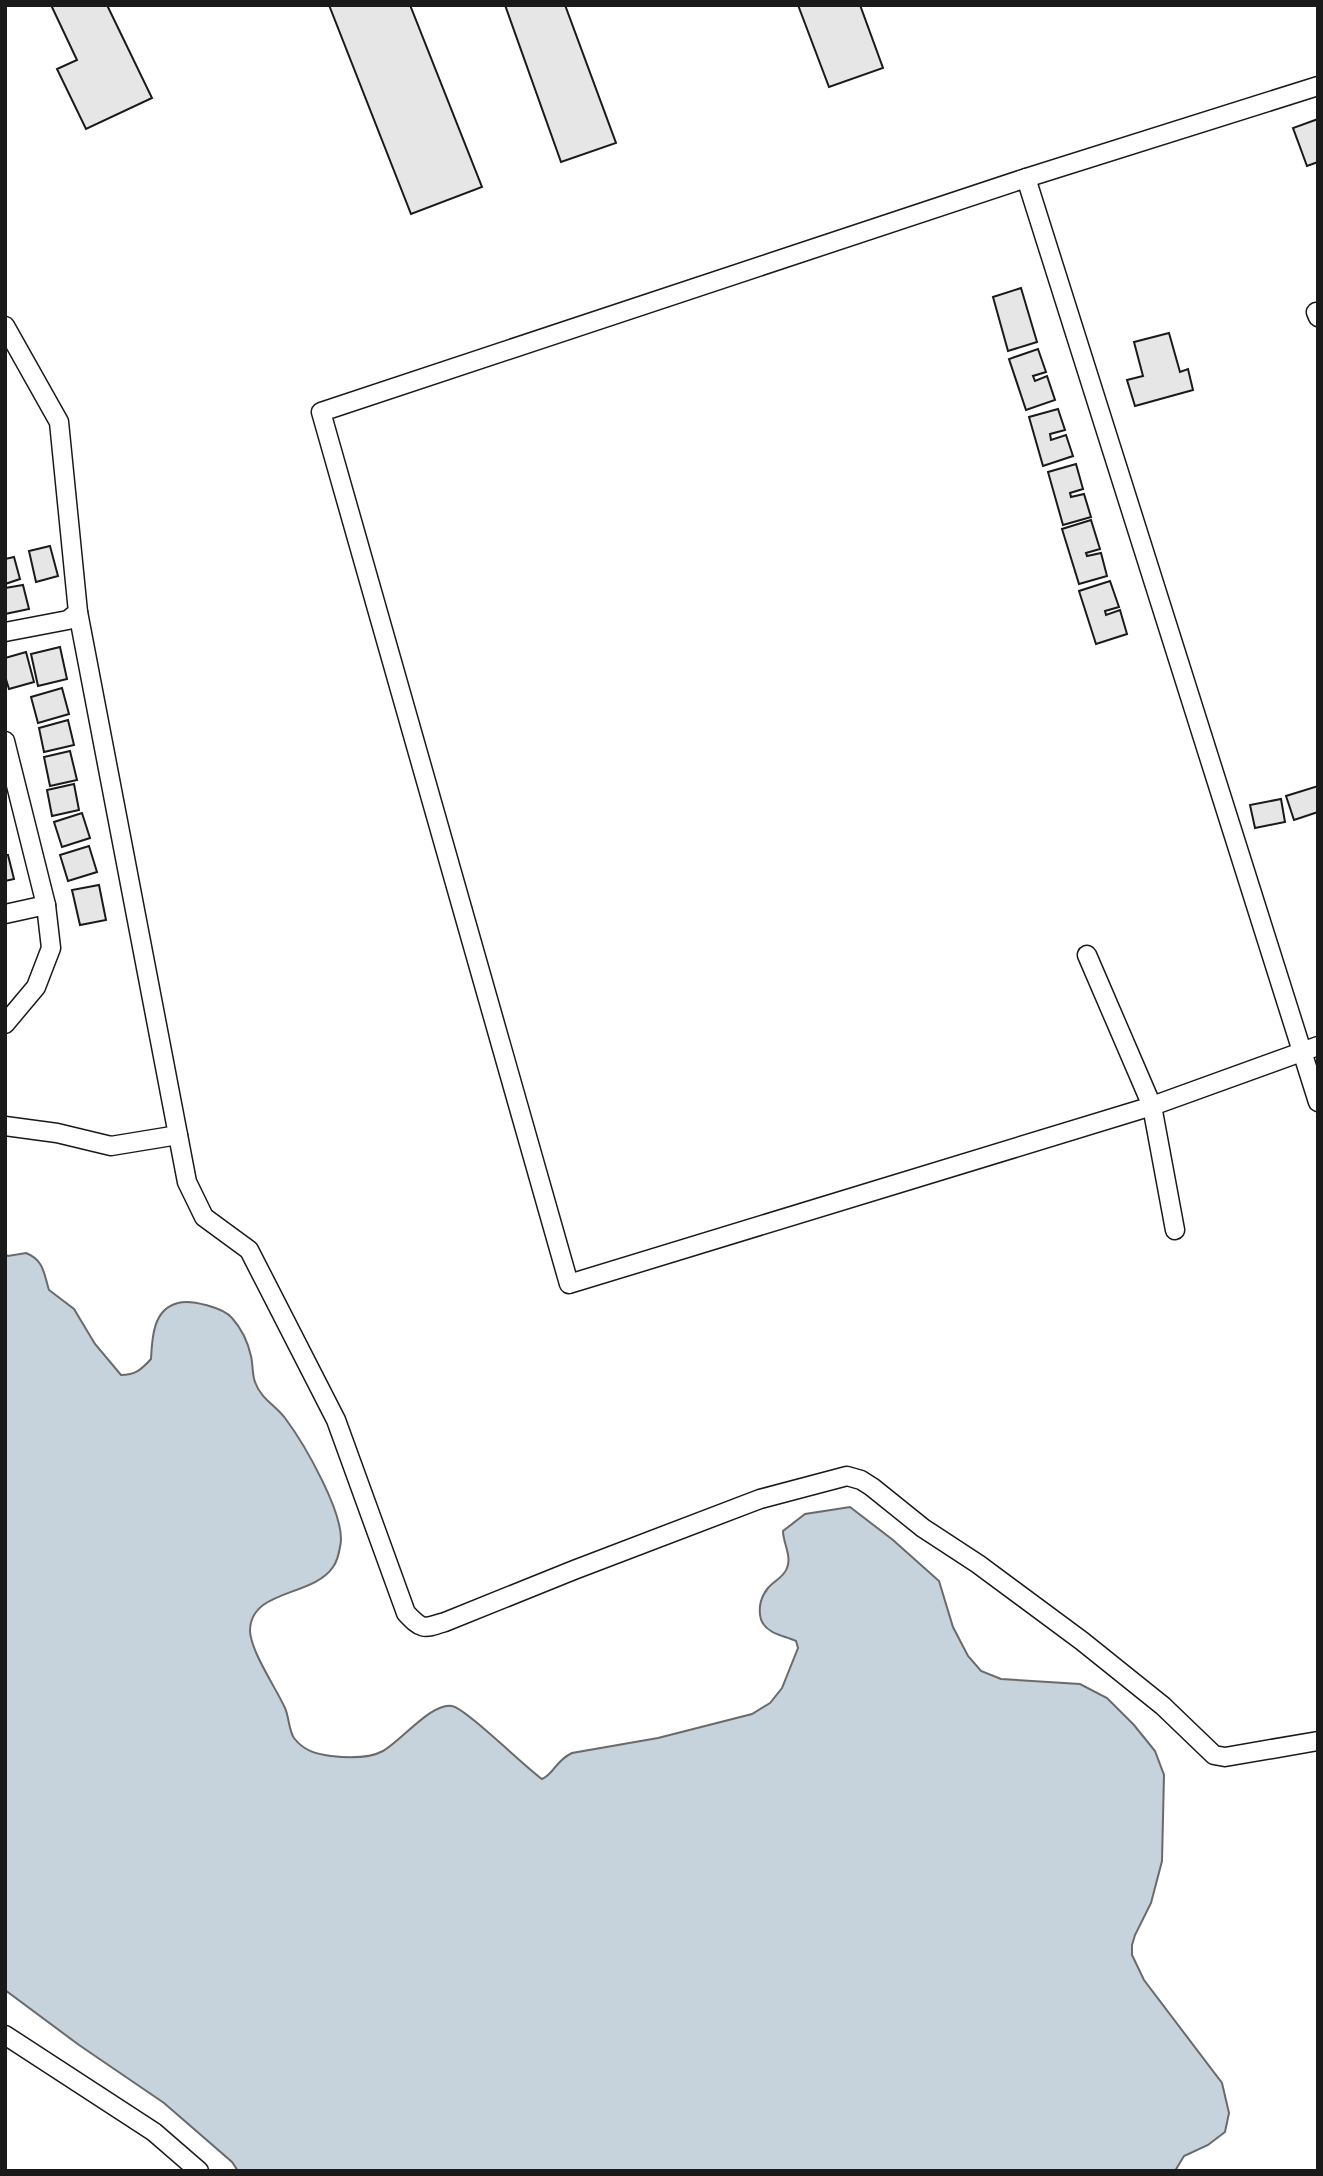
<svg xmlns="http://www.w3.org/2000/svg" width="1323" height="2176" font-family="'Zilla Slab',serif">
<rect width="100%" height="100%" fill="#fff"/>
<path fill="#c6d2dc" stroke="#6a6a6a" stroke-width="2" d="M26,1253C44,1260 44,1274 49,1290L74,1309L95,1344L121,1375C135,1375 141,1370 151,1359C152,1338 153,1309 178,1303C191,1299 224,1308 232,1318C241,1328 248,1343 251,1356C253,1364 252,1374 255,1382C261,1399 275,1405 285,1418C303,1442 348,1518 340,1547C339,1553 336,1563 333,1567C313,1597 250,1589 250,1631C251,1652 276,1688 285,1708C289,1717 289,1731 294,1738C304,1751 316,1754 331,1756C347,1758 368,1759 383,1751C401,1741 432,1702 452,1706C465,1708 525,1767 542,1779C554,1774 555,1761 572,1753L658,1738L752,1714L770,1703L782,1688L798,1648L796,1641C788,1637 778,1636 771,1631C755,1622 758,1600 768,1588C774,1581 784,1577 787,1568C792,1556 783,1543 783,1531L805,1514L850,1507L893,1540L939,1581L953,1627L968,1656L981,1671L1001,1679L1080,1684L1107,1698L1134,1725L1155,1751L1164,1775L1162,1861L1151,1903L1135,1935L1132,1945V1955L1144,1980L1222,2083L1229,2113L1225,2132L1208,2145L1184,2156L1175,2171H238L232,2162L164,2103L79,2045L5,1990V1254L8,1256Z"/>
<g fill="#e6e6e6" stroke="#1a1a1a" stroke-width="2">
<path d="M51,5H107L152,98L86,129L57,69L77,60Z"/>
<path d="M329,5H410L482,187L411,214Z"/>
<path d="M505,5H565L616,143L561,162Z"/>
<path d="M798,5H860L883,68L829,87Z"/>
<path d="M1318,119V162L1307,166L1293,128Z"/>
<path d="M1021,288L1037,342L1008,351L993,297Z"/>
<path d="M1169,333L1180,372L1188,369L1193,390L1135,406L1127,380L1143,376L1134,342Z"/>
<path d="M1038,349L1046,372L1033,376L1035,381L1047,376L1055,400L1026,410L1009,359Z"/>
<path d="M1058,409L1065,430L1050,434L1051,440L1066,435L1073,456L1043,466L1029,417Z"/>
<path d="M1076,464L1083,489L1070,493L1071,497L1084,494L1091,517L1063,525L1048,472Z"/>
<path d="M1091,520L1100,549L1086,553L1087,556L1101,553L1107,576L1079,584L1062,529Z"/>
<path d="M50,546L58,576L36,582L29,551Z"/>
<path d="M14,557L20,579L5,584V559Z"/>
<path d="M1110,581L1119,607L1105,611L1106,615L1120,610L1127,634L1096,644L1079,591Z"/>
<path d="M23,585L29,609L5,614V588Z"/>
<path d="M60,647L67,679L38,686L31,654Z"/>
<path d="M26,652L34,682L9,689L5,676V658Z"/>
<path d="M62,688L69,714L38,723L31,697Z"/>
<path d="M68,720L74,745L44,752L39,728Z"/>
<path d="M70,751L77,780L50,786L44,757Z"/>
<path d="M74,784L79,810L52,816L47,790Z"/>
<path d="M1318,786V812L1294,820L1286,796Z"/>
<path d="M1281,799L1285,822L1255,828L1250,805Z"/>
<path d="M82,813L90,838L62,847L54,822Z"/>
<path d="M89,846L97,872L68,881L60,855Z"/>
<path d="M5,855H8L14,879L5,881Z"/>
<path d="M99,885L106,920L80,925L72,890Z"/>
</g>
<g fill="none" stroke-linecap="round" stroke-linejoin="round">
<g stroke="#1a1a1a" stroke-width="21">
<g id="minor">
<path d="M1318,86L1026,178L321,412L569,1284L1152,1106L1318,1046"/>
<path d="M1026,178L1318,1102"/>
<path d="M1316,312L1318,317"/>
<path d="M5,326L59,422L78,612L68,620L5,632"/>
<path d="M78,612L187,1182L204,1217L249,1250L336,1420L406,1613C422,1630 423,1629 445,1622L574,1570L760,1499L847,1476L861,1480L872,1487L923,1528L978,1564L1082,1641L1163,1706L1214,1755L1225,1757L1318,1741"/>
<path d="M5,741L46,905L51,948L36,987L5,1024"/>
<path d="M5,914L46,905"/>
<path d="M1087,955L1152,1106L1175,1230"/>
<path d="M5,1126L57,1133L111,1146L178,1135"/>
<path d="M5,2035L154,2132L199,2171"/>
</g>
</g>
<use href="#minor" stroke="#fff" stroke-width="18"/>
</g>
<rect width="1323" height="2176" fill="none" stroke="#1a1a1a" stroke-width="14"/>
</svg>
